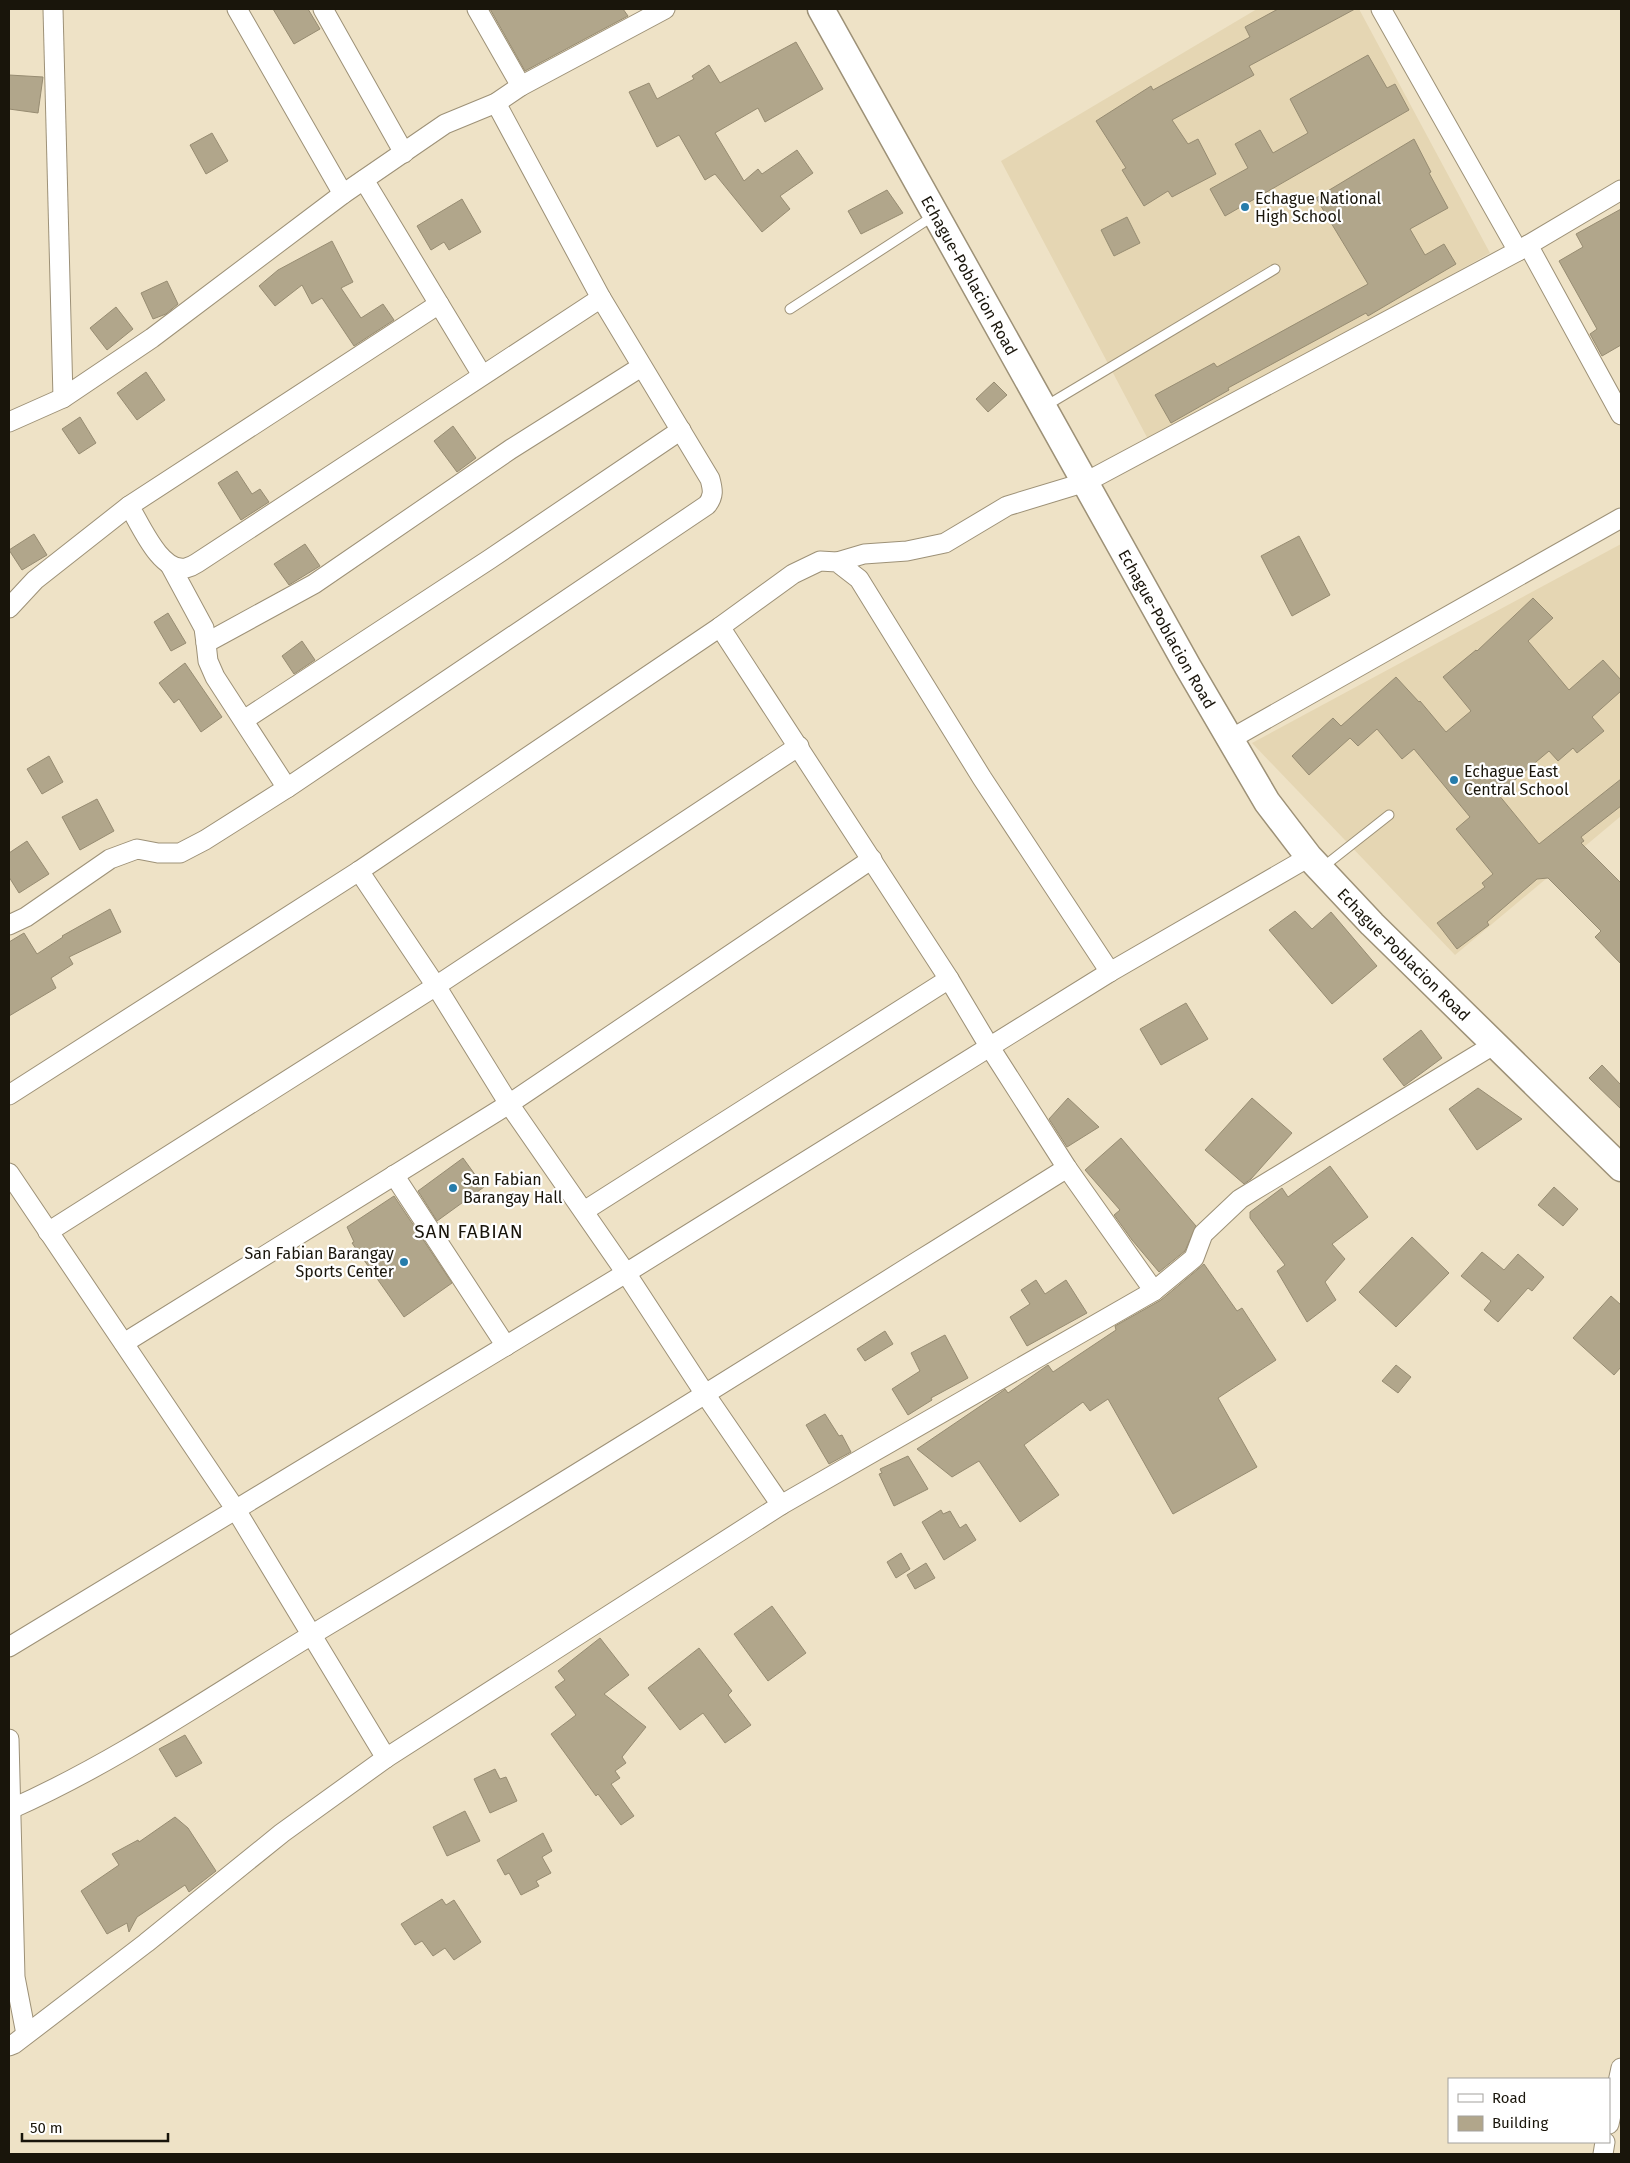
<svg xmlns="http://www.w3.org/2000/svg" width="1630" height="2163" font-family="'Fira Sans',sans-serif">
<rect width="100%" height="100%" fill="#eee2c6"/>
<g fill="#e5d6b3">
<path d="M1257,9H1359L1490,253L1150,443L1001,161Z"/>
<path d="M1621,544V816L1455,955L1252,743Z"/>
</g>
<g fill="#b1a68b" stroke="#978c72">
<path d="M273,9H308L320,29L294,44Z"/>
<path d="M490,9H623L628,16L525,71Z"/>
<path d="M1278,9H1355L1249,66L1254,75L1172,120L1188,144L1198,139L1216,174L1172,197L1168,191L1144,206L1122,170L1126,168L1096,121L1151,86L1153,90L1250,37L1245,27Z"/>
<path d="M796,42L823,89L765,122L758,108L715,133L744,181L758,169L762,174L797,150L813,173L780,196L790,209L762,232L715,174L705,180L679,135L657,147L629,92L649,83L657,99L694,79L692,76L709,65L720,83Z"/>
<path d="M1368,55L1387,88L1395,84L1409,110L1225,216L1210,189L1248,168L1235,144L1260,130L1273,153L1308,133L1290,99Z"/>
<path d="M9,75L43,77L38,113L9,109Z"/>
<path d="M212,133L228,161L206,174L190,145Z"/>
<path d="M1414,139L1431,172L1429,173L1448,208L1410,229L1425,255L1444,244L1456,264L1368,316L1366,313L1228,388L1229,390L1171,423L1155,395L1214,363L1217,367L1368,284L1316,198Z"/>
<path d="M887,190L903,213L861,234L848,211Z"/>
<path d="M462,199L481,232L449,250L444,242L431,250L417,226Z"/>
<path d="M1621,209V345L1602,356L1590,334L1597,329L1559,261L1583,247L1576,234Z"/>
<path d="M1127,217L1140,243L1114,256L1101,230Z"/>
<path d="M332,241L353,282L341,288L361,318L383,304L394,320L354,346L322,298L312,304L302,285L275,306L259,286L278,270Z"/>
<path d="M167,281L178,304L166,314L153,319L141,293Z"/>
<path d="M116,307L133,329L107,350L90,328Z"/>
<path d="M146,372L165,400L137,420L117,393Z"/>
<path d="M994,382L1007,395L988,412L976,399Z"/>
<path d="M80,417L96,443L79,454L62,429Z"/>
<path d="M453,426L476,458L457,472L434,441Z"/>
<path d="M237,471L252,494L260,489L269,502L241,520L218,483Z"/>
<path d="M34,534L47,555L22,570L9,550Z"/>
<path d="M1299,536L1330,595L1292,616L1261,556Z"/>
<path d="M305,544L320,566L289,585L274,564Z"/>
<path d="M1533,598L1553,618L1528,641L1569,690L1603,660L1621,680V691L1592,717L1604,731L1577,753L1573,748L1558,761L1549,751L1498,794L1539,844L1621,779V806L1581,837L1584,841L1581,843L1621,883V964L1595,937L1601,931L1548,878L1537,879L1487,922L1489,925L1457,949L1437,923L1485,887L1482,883L1493,874L1456,829L1470,817L1414,749L1402,759L1377,729L1358,746L1350,738L1309,775L1292,756L1333,718L1341,726L1396,677L1419,702L1420,701L1446,732L1471,711L1443,677L1476,650L1477,651Z"/>
<path d="M168,613L186,643L171,651L154,622Z"/>
<path d="M302,641L315,660L294,674L282,656Z"/>
<path d="M185,663L222,717L201,732L179,699L174,703L159,683Z"/>
<path d="M49,756L63,782L42,794L27,769Z"/>
<path d="M97,799L114,831L80,850L62,817Z"/>
<path d="M27,841L49,874L19,893L9,877V853Z"/>
<path d="M110,909L121,932L69,957L73,964L51,978L56,988L9,1016V942L24,933L37,954L63,937L62,936Z"/>
<path d="M1295,911L1312,929L1331,912L1377,966L1332,1004L1269,930Z"/>
<path d="M1186,1003L1208,1039L1161,1065L1140,1029Z"/>
<path d="M1421,1030L1442,1058L1404,1086L1383,1059Z"/>
<path d="M1602,1065L1621,1085V1109L1589,1078Z"/>
<path d="M1478,1088L1522,1119L1477,1150L1449,1109Z"/>
<path d="M1068,1098L1099,1127L1067,1147L1049,1119Z"/>
<path d="M1252,1098L1292,1133L1251,1179L1244,1184L1205,1150Z"/>
<path d="M1121,1138L1196,1226L1185,1251L1159,1272L1132,1240L1114,1215L1120,1210L1085,1170Z"/>
<path d="M463,1158L484,1187L437,1221L418,1191Z"/>
<path d="M1330,1166L1368,1217L1332,1244L1345,1259L1325,1282L1336,1300L1307,1322L1277,1271L1285,1265L1250,1218V1212L1282,1188L1288,1197Z"/>
<path d="M1554,1187L1578,1209L1563,1226L1538,1205Z"/>
<path d="M394,1196L452,1283L404,1317L352,1243L354,1242L347,1227Z"/>
<path d="M1412,1237L1449,1273L1396,1327L1359,1292Z"/>
<path d="M1482,1252L1504,1270L1518,1254L1544,1277L1532,1291L1528,1288L1498,1322L1484,1310L1491,1301L1461,1276Z"/>
<path d="M1204,1264L1237,1311L1242,1308L1276,1360L1218,1398L1257,1467L1173,1514L1108,1399L1090,1411L1083,1402L1024,1445L1059,1495L1020,1522L979,1461L952,1477L917,1449L1004,1390L1005,1389L1008,1393L1048,1365L1053,1372L1116,1330L1115,1326L1161,1300Z"/>
<path d="M1036,1280L1045,1294L1066,1280L1087,1313L1027,1346L1010,1317L1030,1304L1021,1290Z"/>
<path d="M1611,1296L1621,1305V1367L1614,1375L1573,1338Z"/>
<path d="M885,1331L893,1344L865,1361L857,1349Z"/>
<path d="M945,1335L968,1378L931,1398L932,1400L908,1415L892,1389L920,1371L911,1353Z"/>
<path d="M1396,1365L1411,1377L1398,1393L1382,1381Z"/>
<path d="M825,1414L839,1436L842,1435L851,1452L829,1464L806,1425Z"/>
<path d="M908,1456L928,1489L894,1506L879,1474L882,1473L880,1469Z"/>
<path d="M941,1510L943,1514L950,1511L960,1528L966,1524L976,1540L944,1560L922,1522Z"/>
<path d="M901,1553L910,1569L896,1578L887,1562Z"/>
<path d="M926,1563L935,1578L915,1589L907,1575Z"/>
<path d="M772,1606L806,1653L768,1681L734,1634Z"/>
<path d="M600,1638L629,1675L604,1694L646,1727L622,1757L626,1763L615,1771L620,1778L611,1784L634,1816L621,1825L598,1794L596,1796L551,1734L576,1715L555,1687L565,1680L558,1671Z"/>
<path d="M699,1648L732,1691L728,1695L751,1725L725,1743L703,1713L680,1730L648,1688Z"/>
<path d="M185,1735L202,1763L176,1777L159,1749Z"/>
<path d="M495,1769L500,1779L506,1777L517,1801L490,1813L474,1779Z"/>
<path d="M465,1811L480,1841L447,1856L433,1827Z"/>
<path d="M175,1817L188,1828L216,1871L189,1892L185,1885L137,1917L129,1932L127,1923L107,1934L81,1891L119,1865L112,1854L138,1840L139,1842Z"/>
<path d="M543,1833L552,1851L542,1857L551,1873L536,1881L539,1886L521,1895L509,1873L505,1875L497,1860Z"/>
<path d="M442,1899L446,1905L454,1900L481,1942L454,1960L445,1948L433,1956L422,1941L415,1945L401,1924Z"/>
</g>
<g fill="none" stroke-linecap="round" stroke-linejoin="round">
<g stroke="#9d9177" stroke-width="11">
<g id="lane">
<path d="M790,309L935,215"/>
<path d="M1044,407L1275,269"/>
<path d="M1323,867L1389,815"/>
</g>
</g>
<g stroke="#9d9177" stroke-width="21">
<g id="street">
<path d="M53,9L63,398"/>
<path d="M237,9L343,194"/>
<path d="M323,9L404,153"/>
<path d="M477,9L521,86"/>
<path d="M1381,9L1518,251"/>
<path d="M364,180L482,375"/>
<path d="M1528,245L1621,415"/>
<path d="M439,304L129,506C140,523 160,573 186,568C190,567 194,565 197,563L601,298"/>
<path d="M9,422L63,398L152,338L343,194L445,124L496,103L521,86L665,9"/>
<path d="M837,562L864,554L907,551L945,543L1007,506L1086,482L1518,251L1621,190"/>
<path d="M170,565L204,628L206,643"/>
<path d="M9,608L35,580L129,506"/>
<path d="M720,627L949,979L989,1046L1067,1168L1154,1291"/>
<path d="M244,720L490,559L681,430"/>
<path d="M1229,740L1621,518"/>
<path d="M287,788L215,677L208,661L206,643L314,584L511,449L641,367"/>
<path d="M359,871L436,986L509,1104L626,1273L705,1394L781,1505"/>
<path d="M9,925L26,917L110,859L137,849L158,853H180L205,840L287,788L707,505C714,496 713,490 710,479L601,298L496,103"/>
<path d="M9,1095L359,871L720,627L793,574L820,561L837,562L859,579L982,778L1110,972"/>
<path d="M9,1173L236,1510L386,1758"/>
<path d="M394,1175L506,1346"/>
<path d="M584,1211L949,979"/>
<path d="M48,1232L436,986L799,746"/>
<path d="M124,1343L509,1104L872,859"/>
<path d="M9,1647L626,1273L1110,972L1309,857"/>
<path d="M9,1739L15,1977L26,2034"/>
<path d="M11,1809C126,1758 230,1683 338,1619C583,1472 825,1319 1067,1168"/>
<path d="M9,2046L14,2044L146,1943L282,1833L386,1758L781,1505L1154,1291L1194,1258L1203,1234L1240,1199L1495,1044"/>
<path d="M1609,2124L1621,2068"/>
<path d="M1603,2154L1605,2142"/>
</g>
</g>
<g stroke="#9d9177" stroke-width="29">
<g id="secondary">
<path id="s1" d="M821,9L1188,667L1267,802L1309,857L1372,924L1621,1168"/>
</g>
</g>
<use href="#lane" stroke="#fff" stroke-width="9"/>
<use href="#street" stroke="#fff" stroke-width="19"/>
<use href="#secondary" stroke="#fff" stroke-width="26"/>
</g>
<g fill="#267cab" stroke="#fff" stroke-width="2">
<circle cx="1245" cy="207" r="5"/>
<circle cx="1454" cy="780" r="5"/>
<circle cx="453" cy="1188" r="5"/>
<circle cx="404" cy="1262" r="5"/>
</g>
<g text-anchor="middle" stroke-width="4.5" stroke-linejoin="round" paint-order="stroke">
<g font-size="16" fill="#19150b" stroke="#fff" text-anchor="start">
<text x="1255" y="204">Echague National<tspan x="1255" dy="18">High School</tspan></text>
<text x="1464" y="777">Echague East<tspan x="1464" dy="18">Central School</tspan></text>
<text x="463" y="1185">San Fabian<tspan x="463" dy="18">Barangay Hall</tspan></text>
<text x="394" y="1259" text-anchor="end">San Fabian Barangay<tspan x="394" dy="18">Sports Center</tspan></text>
</g>
<g font-size="16" fill="#19150b" stroke="#fff">
<text dy="6" stroke="none"><textPath href="#s1" startOffset="305">Echague-Poblacion Road</textPath></text>
<text dy="6" stroke="none"><textPath href="#s1" startOffset="710">Echague-Poblacion Road</textPath></text>
<text dy="6" stroke="none"><textPath href="#s1" startOffset="1115">Echague-Poblacion Road</textPath></text>
</g>
<g font-size="19" letter-spacing="1" fill="#19150b" stroke="#fff">
<text x="469" y="1238">SAN FABIAN</text>
</g>
</g>
<rect width="1630" height="2163" fill="none" stroke="#19150b" stroke-width="20"/>
<rect x="1448" y="2078" width="162" height="65" fill="#ffffff" stroke="#a3a19d"/>
<rect x="1458" y="2094" width="25" height="8" fill="#ffffff" stroke="#a3a19d"/>
<text x="1492" y="2103" font-size="15" fill="#19150b">Road</text>
<rect x="1458" y="2116" width="25" height="15" fill="#b1a68b" stroke="#a3a19d"/>
<text x="1492" y="2128" font-size="15" fill="#19150b">Building</text>
<path d="M22 2133v8h146v-8" fill="none" stroke="#19150b" stroke-width="2.5"/>
<text x="30" y="2133" font-size="15" fill="#19150b" stroke="#ffffff" stroke-width="4" paint-order="stroke">50 m</text>
</svg>
